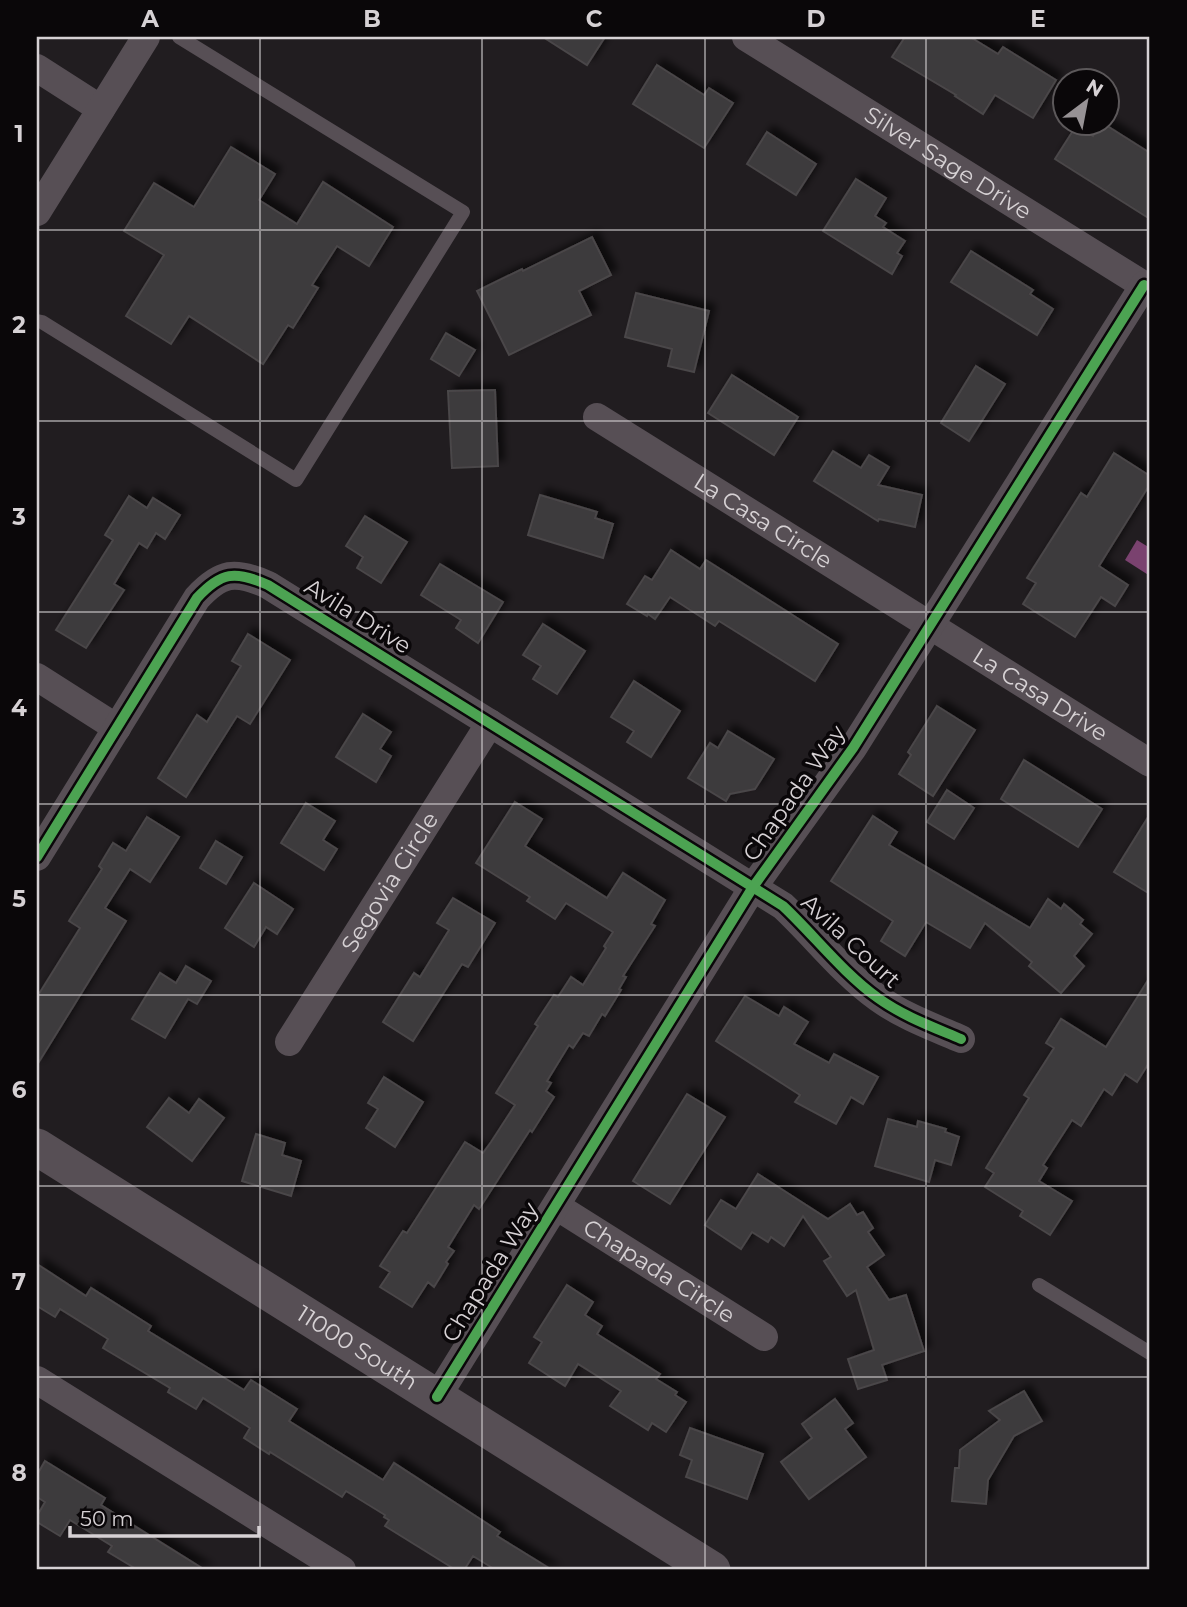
<svg xmlns="http://www.w3.org/2000/svg" width="1187" height="1607" font-family="Montserrat,sans-serif">
<defs>
<filter id="shadow"><feDropShadow dx="6" dy="-6" stdDeviation="3.5" flood-color="#0009"/></filter>
</defs>
<rect width="100%" height="100%" fill="#211d20"/>
<path fill="#7a426f" d="M1137,540L1150,548V576L1125,560Z"/>
<g fill="#3d3a3c" stroke="#4a4648" stroke-width="2" filter="url(#shadow)">
<path d="M543,37H605L587,65Z"/>
<path d="M905,37H970L998,54L1003,47L1056,80L1033,118L995,95L983,114L955,96L956,95L892,57Z"/>
<path d="M657,65L704,95L709,88L733,103L704,148L633,104Z"/>
<path d="M1101,122L1150,153V219L1055,159L1076,126L1093,136Z"/>
<path d="M767,132L816,164L796,195L747,164Z"/>
<path d="M231,147L275,174L259,200L297,224L323,182L393,227L369,266L337,246L312,285L318,288L293,328L288,325L263,364L189,316L171,344L126,316L164,255L124,231L154,183L194,207Z"/>
<path d="M856,179L886,198L875,216L886,223L883,227L905,241L897,253L902,256L892,274L823,231Z"/>
<path d="M592,237L611,275L579,291L591,315L509,355L477,291L522,269L523,271Z"/>
<path d="M971,251L1033,290L1030,294L1053,309L1037,335L951,282Z"/>
<path d="M636,293L709,311L694,372L668,366L672,349L625,337Z"/>
<path d="M446,333L475,350L459,376L431,359Z"/>
<path d="M976,366L1005,384L969,441L941,423Z"/>
<path d="M732,375L798,417L774,455L708,413Z"/>
<path d="M495,390L498,466L452,468L448,391Z"/>
<path d="M833,451L861,468L869,455L889,467L878,485L922,495L915,527L879,519L878,521L814,481Z"/>
<path d="M1114,453L1150,476V484L1099,566L1128,585L1115,606L1101,597L1075,637L1023,604L1036,583L1027,578L1081,493L1087,497Z"/>
<path d="M540,495L597,512L595,518L613,524L603,558L528,535Z"/>
<path d="M129,496L147,508L153,498L180,515L165,539L156,533L147,548L139,543L114,584L124,590L86,648L56,630L113,540L105,535Z"/>
<path d="M365,516L407,542L381,583L357,568L363,557L346,546Z"/>
<path d="M671,550L700,569L706,560L838,644L815,681L719,621L715,626L670,597L655,619L648,614L647,616L627,604L645,576L652,580Z"/>
<path d="M440,564L503,602L478,643L456,628L461,620L421,595Z"/>
<path d="M543,624L585,651L557,694L533,679L541,666L523,655Z"/>
<path d="M248,634L290,660L250,724L237,716L186,797L158,778L197,715L207,722L241,666L232,661Z"/>
<path d="M634,681L680,711L651,757L627,742L634,731L611,717Z"/>
<path d="M937,706L975,730L933,796L899,774L911,755L908,752Z"/>
<path d="M363,714L391,732L380,749L391,756L376,782L336,757Z"/>
<path d="M728,731L774,759L755,789L730,794L726,801L688,778L710,743L718,748Z"/>
<path d="M1024,760L1102,809L1078,847L1001,799Z"/>
<path d="M947,790L974,808L954,839L927,822Z"/>
<path d="M515,802L542,819L525,846L607,898L623,873L665,900L651,924L655,926L623,976L626,977L619,989L621,990L605,1016L602,1014L589,1036L583,1033L573,1048L569,1045L547,1081L551,1083L546,1091L554,1097L532,1132L530,1130L479,1209L474,1205L448,1247L454,1251L446,1262L448,1264L434,1287L428,1282L412,1307L380,1287L390,1272L380,1266L403,1231L407,1233L465,1142L483,1153L491,1142L515,1105L496,1093L538,1026L535,1024L554,995L558,997L571,977L583,985L606,948L604,946L613,932L566,903L555,919L527,901L530,897L476,863Z"/>
<path d="M306,803L335,821L323,840L337,849L324,870L281,843Z"/>
<path d="M1150,814V894L1114,872Z"/>
<path d="M873,816L897,832L889,845L1030,928L1048,899L1061,909L1064,904L1083,920L1080,924L1092,934L1074,956L1084,966L1061,993L1029,966L1032,962L985,923L970,948L926,922L905,956L881,941L893,921L831,881Z"/>
<path d="M147,817L179,837L150,882L130,869L105,908L126,921L37,1065V997L80,928L69,921L102,869L99,866L113,843L126,851Z"/>
<path d="M216,841L242,857L226,884L200,868Z"/>
<path d="M254,883L293,909L277,934L266,927L254,947L225,928Z"/>
<path d="M453,898L495,923L468,967L462,964L413,1041L383,1022L414,973L420,977L449,930L437,923Z"/>
<path d="M186,966L211,981L197,1004L188,999L165,1038L132,1019L160,973L176,983Z"/>
<path d="M1150,977V1061L1137,1082L1125,1074L1112,1095L1104,1089L1081,1126L1072,1120L1043,1165L1047,1168L1039,1181L1072,1201L1050,1235L1020,1216L1023,1211L985,1187L994,1173L986,1168L1029,1098L1024,1095L1054,1048L1046,1043L1061,1019L1106,1047Z"/>
<path d="M745,996L779,1016L784,1007L808,1022L794,1044L829,1063L834,1054L878,1077L863,1104L851,1097L836,1124L795,1102L800,1095L716,1041Z"/>
<path d="M384,1077L423,1102L395,1147L366,1128L378,1109L368,1103Z"/>
<path d="M687,1094L725,1117L670,1204L633,1181Z"/>
<path d="M169,1098L189,1113L199,1099L224,1118L192,1161L147,1127Z"/>
<path d="M888,1119L917,1127L918,1121L946,1129L945,1132L959,1137L951,1165L935,1160L929,1182L875,1166Z"/>
<path d="M256,1134L285,1143L282,1155L301,1161L291,1196L242,1181Z"/>
<path d="M758,1174L828,1219L850,1204L857,1215L863,1212L873,1228L868,1232L884,1255L867,1267L889,1300L906,1295L924,1351L882,1365L887,1380L858,1389L848,1359L874,1350L856,1290L847,1296L824,1261L831,1257L803,1216L784,1246L771,1237L768,1242L752,1232L741,1249L705,1225L721,1200L736,1209Z"/>
<path d="M37,1264L86,1296L91,1288L151,1326L148,1331L244,1390L251,1380L297,1409L289,1421L383,1480L394,1463L500,1532L497,1536L552,1570H496L473,1556L464,1570H456L385,1526L389,1520L384,1517L385,1515L346,1491L342,1497L270,1452L269,1454L244,1438L250,1428L203,1398L196,1409L168,1392L170,1388L103,1348L108,1339L60,1309L55,1317L37,1306Z"/>
<path d="M567,1285L593,1302L585,1315L602,1326L597,1334L660,1374L656,1379L677,1392L675,1395L686,1402L666,1432L652,1423L648,1430L610,1406L621,1391L578,1364L565,1386L529,1363L542,1342L534,1337Z"/>
<path d="M1024,1391L1042,1421L1014,1436L988,1480L986,1504L952,1501L955,1468H959L960,1450L1000,1420L989,1411Z"/>
<path d="M835,1399L853,1423L845,1429L866,1457L809,1499L781,1462L812,1438L802,1424Z"/>
<path d="M690,1428L763,1454L747,1499L686,1477L692,1460L680,1455Z"/>
<path d="M45,1461L105,1498L101,1505L205,1570H138L108,1552L112,1546L70,1520L60,1536L37,1522V1516L45,1502L37,1497V1475Z"/>
</g>
<g fill="none" stroke-linecap="round" stroke-linejoin="round">
<g stroke="#574f55" stroke-width="14">
<path d="M37,321L42,322L296,480L463,212L179,37"/>
<path d="M1039,1285L1150,1353"/>
</g>
<g stroke="#574f55" stroke-width="28">
<path id="s1" d="M746,37L1150,289"/>
<path d="M37,68L101,109"/>
<path d="M37,212L146,37"/>
<path id="s2" d="M597,417L1150,763"/>
<path d="M37,677L117,728"/>
<path d="M37,857L197,598C221,572 235,570 268,585L783,906C815,936 842,972 878,998C903,1016 933,1027 961,1039"/>
<path id="s3" d="M289,1042L490,723"/>
<path id="s4" d="M556,1206L764,1337"/>
<path d="M37,1380L342,1570"/>
<path d="M437,1397L753,887L853,748L1144,285"/>
</g>
<path stroke="#574f55" stroke-width="37" id="s5" d="M37,1147L712,1570"/>
<g stroke="#0a0709" stroke-width="15">
<g id="cycleway">
<path d="M37,857L197,598C221,572 235,570 268,585L783,906C815,936 842,972 878,998C903,1016 933,1027 961,1039"/>
<path d="M437,1397L753,887L853,748L1144,285"/>
</g>
</g>
<use href="#cycleway" stroke="#4ca352" stroke-width="10"/>
</g>
<path fill="none" stroke="#d6d1d4" stroke-width="2" stroke-opacity="0.55" d="M260,37V1570M482,37V1570M705,37V1570M926,37V1570M37,230H1150M37,421H1150M37,612H1150M37,804H1150M37,995H1150M37,1186H1150M37,1377H1150"/>
<g text-anchor="middle" stroke-width="7" stroke-linejoin="round" paint-order="stroke">
<g font-size="23" fill="#d6d1d4" stroke="#0a0709">
<text dy="8" stroke="none"><textPath href="#s1" startOffset="238">Silver Sage Drive</textPath></text>
<text dy="8" stroke="none"><textPath href="#s2" startOffset="196">La Casa Circle</textPath></text>
<text transform="translate(358 616) rotate(32)" y="8">Avila Drive</text>
<text dy="8" stroke="none"><textPath href="#s2" startOffset="523">La Casa Drive</textPath></text>
<text transform="translate(794 793) rotate(-55)" y="8">Chapada Way</text>
<text dy="8" stroke="none"><textPath href="#s3" startOffset="189">Segovia Circle</textPath></text>
<text transform="translate(851 941) rotate(43)" y="8">Avila Court</text>
<text dy="8" stroke="none"><textPath href="#s4" startOffset="122">Chapada Circle</textPath></text>
<text transform="translate(490 1272) rotate(-58)" y="8">Chapada Way</text>
<text dy="8" stroke="none"><textPath href="#s5" startOffset="378">11000 South</textPath></text>
</g>
</g>
<rect width="1187" height="1607" fill="none" stroke="#0a0709" stroke-width="77"/>
<g transform="translate(1086 102) rotate(32)"><circle r="33" fill="#0a0709" stroke="#5c585a" stroke-width="2"/>
<path d="M0-5L12 26L0 18L-12 26Z" fill="#979295"/>
<text y="-10" font-size="19" font-weight="bold" text-anchor="middle" fill="#d6d1d4">N</text>
</g>
<path d="M70 1526v10h189v-10" fill="none" stroke="#d6d1d4" stroke-width="3.5"/>
<text x="80" y="1526" font-size="21" fill="#d6d1d4" stroke="#0a0709" stroke-width="5" paint-order="stroke">50 m</text>
<rect x="38" y="38" width="1110" height="1530" fill="none" stroke="#d6d1d4" stroke-width="2.5"/>
<g font-size="23" text-anchor="middle" font-weight="bold" fill="#d6d1d4">
<text x="150" y="27">A</text>
<text x="372" y="27">B</text>
<text x="594" y="27">C</text>
<text x="816" y="27">D</text>
<text x="1038" y="27">E</text>
<text x="19" y="142">1</text>
<text x="19" y="333">2</text>
<text x="19" y="525">3</text>
<text x="19" y="716">4</text>
<text x="19" y="907">5</text>
<text x="19" y="1098">6</text>
<text x="19" y="1290">7</text>
<text x="19" y="1481">8</text>
</g>
</svg>
